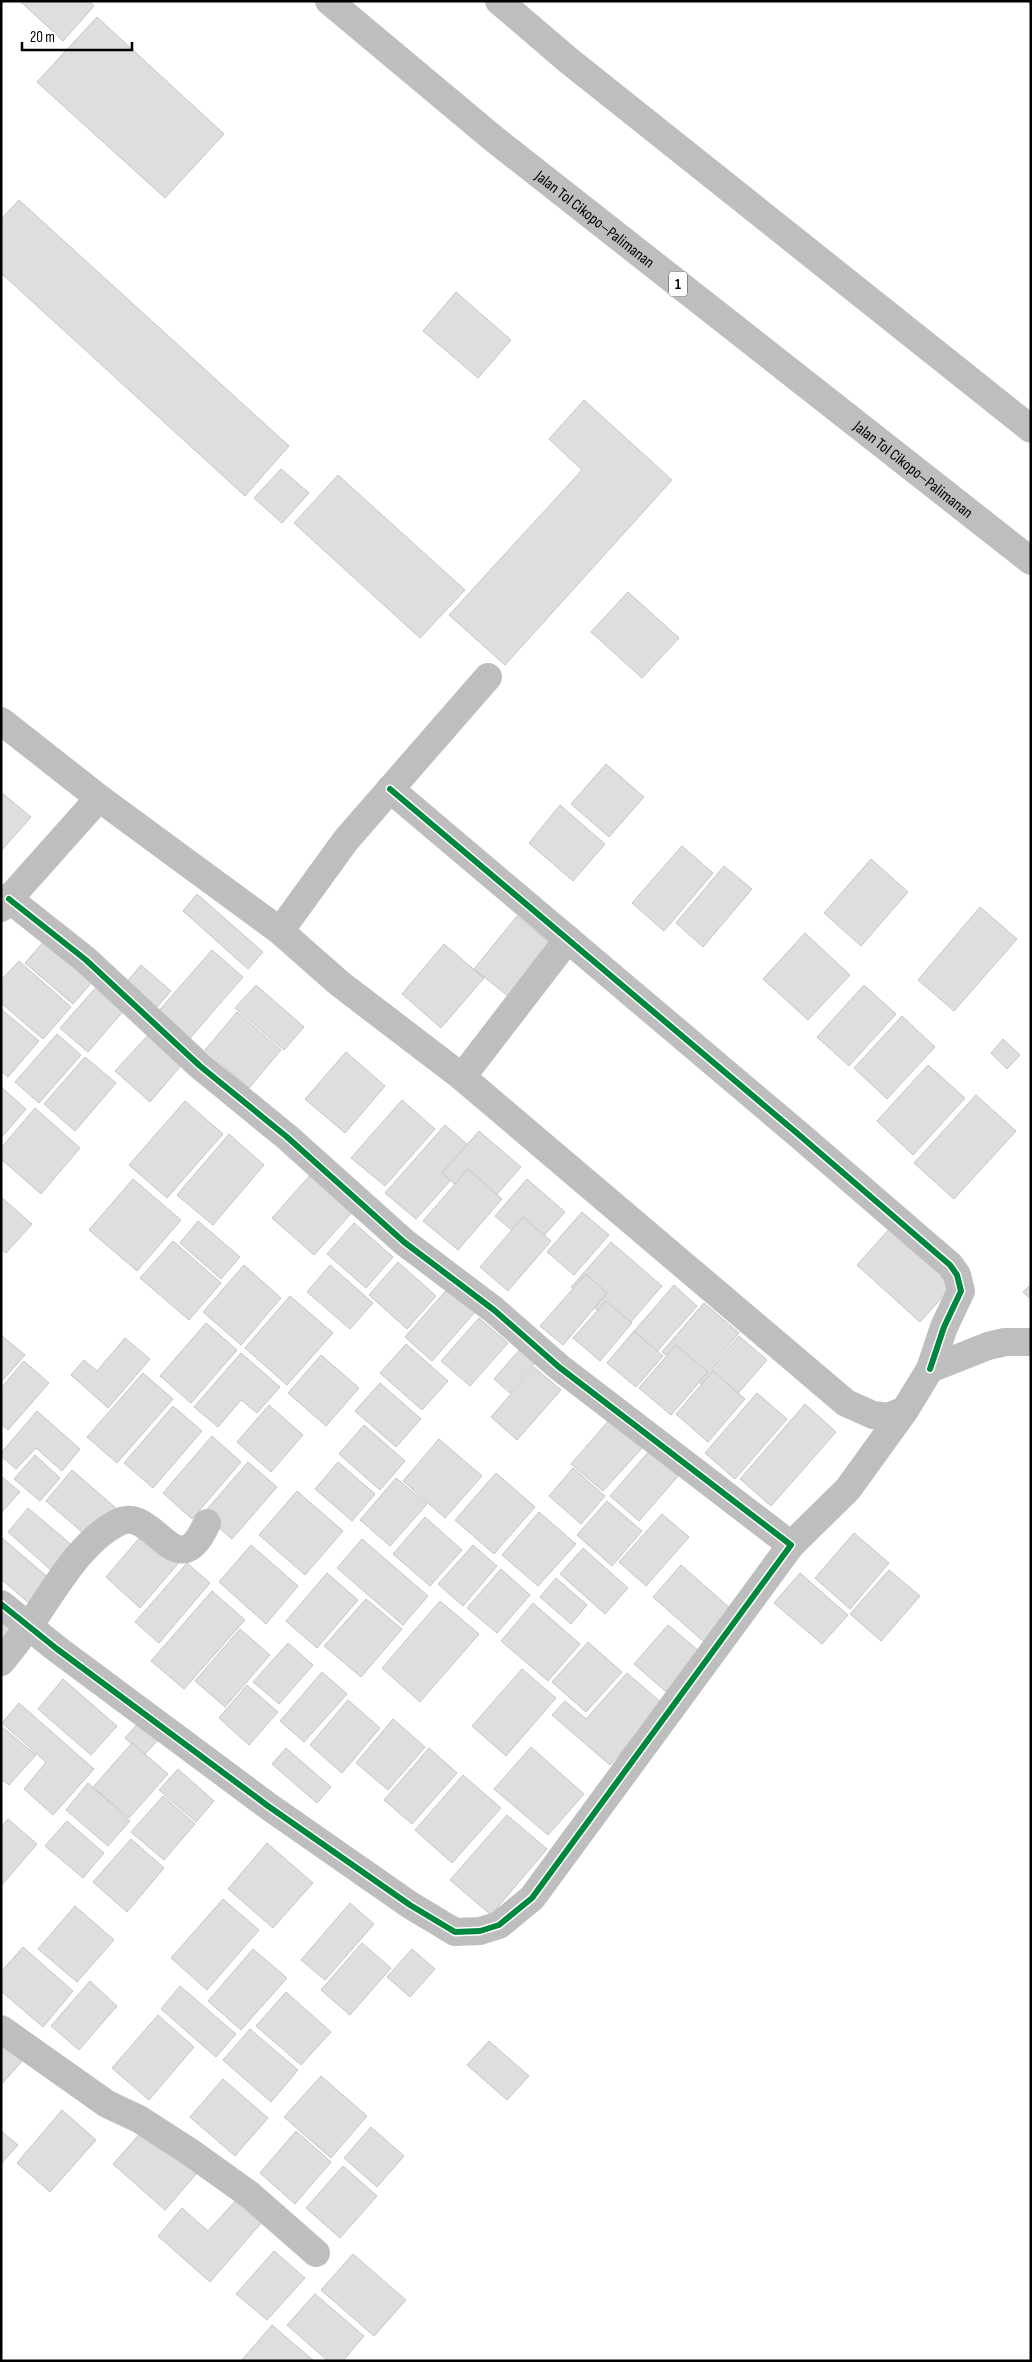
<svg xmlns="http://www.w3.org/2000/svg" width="1032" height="2362" font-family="'Sofia Sans Condensed',sans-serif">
<rect width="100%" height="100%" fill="#fff"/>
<g fill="#dedede" stroke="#c6c6c6">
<path d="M20,1H89L94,6L63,41Z"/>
<path d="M97,17L224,134L165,198L37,82Z"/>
<path d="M19,200L289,446L245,496L1,273V219Z"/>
<path d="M456,292L511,340L478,378L423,331Z"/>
<path d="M584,400L672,480L505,665L449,615L582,470L549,439Z"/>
<path d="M281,469L309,493L282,523L254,498Z"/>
<path d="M338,475L465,590L420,638L294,523Z"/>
<path d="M628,592L679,638L642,678L591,632Z"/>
<path d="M606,764L644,797L609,837L571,804Z"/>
<path d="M1,792L31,817L1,851Z"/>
<path d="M560,805L605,844L573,881L529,843Z"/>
<path d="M682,846L713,873L664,931L632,903Z"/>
<path d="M871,859L908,892L861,946L824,913Z"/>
<path d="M724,866L752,889L703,947L676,923Z"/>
<path d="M197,894L263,952L248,969L183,911Z"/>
<path d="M980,907L1017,939L954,1011L918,980Z"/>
<path d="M517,916L550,943L508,996L474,969Z"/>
<path d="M805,933L850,975L808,1020L763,979Z"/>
<path d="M45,940L93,981L73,1004L25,963Z"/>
<path d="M444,944L484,978L441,1028L402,994Z"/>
<path d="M212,950L243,977L186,1043L155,1015Z"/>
<path d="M19,961L71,1007L43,1039L1,1003V980Z"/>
<path d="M141,965L171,991L150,1015L120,990Z"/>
<path d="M99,984L126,1008L88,1052L60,1028Z"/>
<path d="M256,985L304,1027L284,1050L235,1008Z"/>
<path d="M864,985L896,1014L849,1066L817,1037Z"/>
<path d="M1,1009L39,1041L8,1077L1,1071Z"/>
<path d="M237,1012L281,1050L249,1088L205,1050Z"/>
<path d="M902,1016L935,1047L887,1099L854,1068Z"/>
<path d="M150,1033L184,1062L150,1102L115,1071Z"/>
<path d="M57,1034L81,1055L39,1103L15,1082Z"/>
<path d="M1003,1039L1020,1055L1007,1069L991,1053Z"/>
<path d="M346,1052L385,1086L345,1133L305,1099Z"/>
<path d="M85,1057L116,1083L75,1131L44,1104Z"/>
<path d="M928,1065L965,1098L913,1155L877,1121Z"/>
<path d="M1,1087L26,1109L1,1138Z"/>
<path d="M976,1095L1016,1131L954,1199L914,1163Z"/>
<path d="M402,1100L435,1129L385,1186L351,1158Z"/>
<path d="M185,1101L223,1134L167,1198L129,1165Z"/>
<path d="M35,1108L80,1148L41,1194L1,1159V1148Z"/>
<path d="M445,1125L476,1152L416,1219L385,1193Z"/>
<path d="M479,1131L521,1167L484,1209L442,1173Z"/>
<path d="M229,1134L264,1165L213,1225L177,1195Z"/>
<path d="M468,1169L502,1199L458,1250L423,1221Z"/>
<path d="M313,1172L355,1209L314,1255L272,1218Z"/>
<path d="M133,1179L181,1220L137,1271L89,1230Z"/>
<path d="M527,1179L565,1212L533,1248L495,1216Z"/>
<path d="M1,1197L32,1224L6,1253L1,1249Z"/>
<path d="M582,1212L609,1235L574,1275L547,1252Z"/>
<path d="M523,1217L551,1241L508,1291L480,1267Z"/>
<path d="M198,1221L240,1257L221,1279L180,1243Z"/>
<path d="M354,1223L393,1257L366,1288L327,1254Z"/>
<path d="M892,1226L955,1283L920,1322L857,1265Z"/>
<path d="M173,1241L221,1283L189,1320L140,1278Z"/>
<path d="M611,1242L662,1286L622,1332L571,1287Z"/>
<path d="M398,1262L436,1296L407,1329L369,1295Z"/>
<path d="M244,1265L281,1298L241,1345L203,1312Z"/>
<path d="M330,1265L373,1303L350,1329L307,1292Z"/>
<path d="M586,1274L607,1293L563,1345L540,1326Z"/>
<path d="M1031,1284V1299L1023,1292Z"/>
<path d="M1031,1284V1299L1023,1292Z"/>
<path d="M674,1285L697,1306L652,1357L629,1337Z"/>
<path d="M449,1287L476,1311L432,1361L405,1337Z"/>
<path d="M290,1296L333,1333L287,1385L245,1348Z"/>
<path d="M606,1301L632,1323L600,1361L573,1338Z"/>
<path d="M704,1303L739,1333L697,1382L662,1352Z"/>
<path d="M479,1318L508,1343L470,1386L441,1361Z"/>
<path d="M206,1323L237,1350L191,1403L160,1376Z"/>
<path d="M634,1331L663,1356L636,1387L607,1363Z"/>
<path d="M1,1335L25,1355L1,1382Z"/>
<path d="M739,1336L767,1360L727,1406L699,1382Z"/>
<path d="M125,1338L150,1359L108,1408L71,1375L84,1360L97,1371Z"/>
<path d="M406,1344L448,1381L422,1410L380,1373Z"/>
<path d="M676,1345L708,1372L671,1415L639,1388Z"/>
<path d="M520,1349L536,1362L510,1393L494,1379Z"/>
<path d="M241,1353L280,1387L257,1413L241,1400L218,1427L194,1407Z"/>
<path d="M321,1355L359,1388L326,1426L288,1393Z"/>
<path d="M24,1361L49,1383L8,1430L1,1424V1388Z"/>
<path d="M534,1367L561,1390L517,1440L491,1417Z"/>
<path d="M713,1371L745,1399L708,1442L676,1414Z"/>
<path d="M143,1373L173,1399L117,1463L87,1437Z"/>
<path d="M380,1383L421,1419L396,1447L355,1411Z"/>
<path d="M757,1393L787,1419L735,1479L705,1453Z"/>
<path d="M805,1404L836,1432L771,1506L740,1479Z"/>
<path d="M269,1405L303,1435L271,1472L237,1442Z"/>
<path d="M173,1406L202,1431L153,1488L124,1463Z"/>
<path d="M37,1411L80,1449L62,1471L36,1448L16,1469L1,1456V1453Z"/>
<path d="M610,1419L643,1447L603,1491L571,1464Z"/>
<path d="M364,1425L405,1461L380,1490L339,1454Z"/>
<path d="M212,1436L241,1462L192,1519L163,1493Z"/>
<path d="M439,1439L482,1476L445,1518L403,1481Z"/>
<path d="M650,1450L679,1475L639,1521L610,1496Z"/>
<path d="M35,1455L60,1478L40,1501L14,1479Z"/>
<path d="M248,1462L277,1487L232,1539L203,1514Z"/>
<path d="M338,1462L375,1494L352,1521L315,1489Z"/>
<path d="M573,1468L605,1496L581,1524L549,1496Z"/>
<path d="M72,1470L117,1509L90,1539L46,1501Z"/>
<path d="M496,1473L535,1507L494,1554L455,1520Z"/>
<path d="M1,1476L20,1492L1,1513Z"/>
<path d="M396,1478L427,1504L390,1546L360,1520Z"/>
<path d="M297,1491L343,1531L305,1575L259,1535Z"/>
<path d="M607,1501L642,1531L612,1566L577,1535Z"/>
<path d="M28,1508L73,1546L52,1571L8,1532Z"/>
<path d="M539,1512L576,1544L538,1586L502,1555Z"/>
<path d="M662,1514L689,1537L646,1586L619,1562Z"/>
<path d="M425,1517L462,1550L430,1586L393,1554Z"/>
<path d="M147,1529L182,1559L140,1608L106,1577Z"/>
<path d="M854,1533L889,1563L850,1609L815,1578Z"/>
<path d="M1,1537L51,1580L30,1604L1,1579Z"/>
<path d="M362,1539L428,1596L403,1625L337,1568Z"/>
<path d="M251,1545L298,1586L266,1624L219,1582Z"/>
<path d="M473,1545L497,1566L463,1606L438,1584Z"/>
<path d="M583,1548L628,1588L605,1614L560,1574Z"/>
<path d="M187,1563L210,1583L159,1643L135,1622Z"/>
<path d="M681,1565L739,1616L711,1648L653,1597Z"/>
<path d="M501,1569L530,1595L497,1633L467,1608Z"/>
<path d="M889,1570L920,1596L881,1641L850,1614Z"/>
<path d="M327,1573L358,1600L317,1648L286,1621Z"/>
<path d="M800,1573L848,1615L822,1644L774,1603Z"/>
<path d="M556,1578L587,1605L571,1624L540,1597Z"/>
<path d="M212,1591L245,1620L184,1689L151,1661Z"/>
<path d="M366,1599L402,1629L361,1677L324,1646Z"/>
<path d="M440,1601L479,1634L420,1702L382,1668Z"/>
<path d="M533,1603L580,1644L548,1681L501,1641Z"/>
<path d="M1,1622L12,1631L1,1644Z"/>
<path d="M668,1625L706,1657L671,1696L634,1664Z"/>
<path d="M240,1629L270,1655L225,1707L195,1681Z"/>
<path d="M588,1642L622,1672L586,1712L552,1682Z"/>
<path d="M288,1643L313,1665L279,1704L253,1682Z"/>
<path d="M522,1669L556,1698L506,1756L472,1726Z"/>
<path d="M322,1672L347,1694L304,1742L280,1721Z"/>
<path d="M627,1673L663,1704L610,1765L552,1715L565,1701L586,1719Z"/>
<path d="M63,1679L117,1726L91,1755L38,1709Z"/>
<path d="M247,1685L278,1712L249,1745L219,1718Z"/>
<path d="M348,1700L380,1728L342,1773L310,1745Z"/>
<path d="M19,1703L94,1769L53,1815L24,1789L46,1762L2,1723Z"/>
<path d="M393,1719L425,1747L388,1790L356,1763Z"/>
<path d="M141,1720L161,1737L144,1755L125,1738Z"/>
<path d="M1,1726L36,1755L9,1785L1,1779Z"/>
<path d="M132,1743L168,1774L129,1818L93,1787Z"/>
<path d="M531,1747L584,1794L548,1835L494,1789Z"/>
<path d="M286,1748L331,1787L317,1803L272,1764Z"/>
<path d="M429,1748L457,1773L412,1824L384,1800Z"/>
<path d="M178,1769L214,1801L196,1822L159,1790Z"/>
<path d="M463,1775L501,1808L452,1863L415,1830Z"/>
<path d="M88,1783L130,1821L108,1846L66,1810Z"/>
<path d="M163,1796L195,1824L164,1860L131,1832Z"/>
<path d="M507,1815L547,1849L491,1915L450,1880Z"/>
<path d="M8,1819L37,1844L1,1886V1827Z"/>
<path d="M67,1821L104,1853L83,1878L45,1846Z"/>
<path d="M131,1839L164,1868L127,1912L93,1882Z"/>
<path d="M267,1843L313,1883L273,1928L228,1889Z"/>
<path d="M223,1899L259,1930L207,1990L171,1958Z"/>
<path d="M350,1903L374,1924L325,1980L301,1960Z"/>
<path d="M75,1906L114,1940L77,1982L38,1949Z"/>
<path d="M362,1943L391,1968L350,2015L321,1990Z"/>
<path d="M23,1947L73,1991L43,2027L1,1991V1972Z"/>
<path d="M253,1949L287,1978L241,2030L208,2001Z"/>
<path d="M412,1949L435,1969L410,1997L387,1977Z"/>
<path d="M90,1981L117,2006L79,2050L51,2026Z"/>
<path d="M180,1986L236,2034L216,2057L161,2009Z"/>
<path d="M286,1992L331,2032L301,2065L256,2026Z"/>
<path d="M158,2015L194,2047L149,2100L112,2068Z"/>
<path d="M250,2029L298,2070L271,2102L223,2060Z"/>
<path d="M489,2041L529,2076L507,2100L467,2065Z"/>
<path d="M1,2042L23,2060L1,2085Z"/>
<path d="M321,2076L367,2116L331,2158L284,2117Z"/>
<path d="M223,2079L268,2118L235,2156L190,2117Z"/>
<path d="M62,2110L96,2140L50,2192L17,2163Z"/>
<path d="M146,2127L198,2172L165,2210L113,2164Z"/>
<path d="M371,2127L404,2156L377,2187L344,2158Z"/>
<path d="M1,2131L18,2145L1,2164Z"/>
<path d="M296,2131L331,2162L295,2204L260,2173Z"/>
<path d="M343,2166L377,2196L340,2238L306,2208Z"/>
<path d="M237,2199L263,2221L210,2282L158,2236L182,2208L208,2231Z"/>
<path d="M274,2251L305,2278L267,2320L236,2294Z"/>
<path d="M353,2254L406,2300L374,2336L321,2290Z"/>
<path d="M315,2294L364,2336L343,2361H328L287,2325Z"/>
<path d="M272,2325L314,2361H241Z"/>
</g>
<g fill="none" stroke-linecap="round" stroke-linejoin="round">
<g stroke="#bebebe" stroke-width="28">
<path d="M1,721L99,798L280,931L339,983L462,1077L846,1403L873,1415L888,1417L905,1410L930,1369L988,1346L1005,1342H1031"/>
<path d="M390,789L798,1134L950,1265L957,1275L961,1291L944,1327L930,1369"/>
<path d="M1,908L99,798"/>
<path d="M280,931L346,840L488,677"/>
<path d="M462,1077L568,939"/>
<path d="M791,1545L848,1489L905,1410"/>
<path d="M1,1604L57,1649L268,1806L410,1905L455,1932L480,1931L499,1925L532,1898L791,1545L559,1367L494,1310L404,1242L287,1137L200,1066L86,960L9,899"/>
<path d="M1,1662C11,1650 20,1638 29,1626C53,1592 81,1540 119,1522C154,1505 177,1591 207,1523"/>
<path d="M1,2029L107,2104L139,2119L190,2152L250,2195L316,2253"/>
</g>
<g stroke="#bebebe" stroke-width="28">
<path id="s1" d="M329,1L494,139L1031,561"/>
<path d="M499,1L568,60L1031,429"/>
</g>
<g stroke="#fff" stroke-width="9">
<g id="cycleway">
<path d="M390,789L798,1134L950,1265L957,1275L961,1291L944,1327L930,1369"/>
<path d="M1,1604L57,1649L268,1806L410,1905L455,1932L480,1931L499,1925L532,1898L791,1545L559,1367L494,1310L404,1242L287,1137L200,1066L86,960L9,899"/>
</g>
</g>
<use href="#cycleway" stroke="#00873e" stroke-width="6"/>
</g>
<g text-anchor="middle" stroke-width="5" stroke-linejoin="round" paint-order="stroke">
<rect fill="#fff" stroke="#4c4c4c" stroke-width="1" x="669" y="271.5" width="18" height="25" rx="4"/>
<g font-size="15" font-weight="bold" fill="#000">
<text x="678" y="289">1</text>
</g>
<g font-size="16" fill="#000" stroke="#fff">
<text dy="6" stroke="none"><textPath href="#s1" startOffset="344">Jalan Tol Cikopo–Palimanan</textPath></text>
<text dy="6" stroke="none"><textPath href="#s1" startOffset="749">Jalan Tol Cikopo–Palimanan</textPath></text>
</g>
</g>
<rect width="1032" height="2362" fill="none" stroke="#000000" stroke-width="5"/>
<path d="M22 42v8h110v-8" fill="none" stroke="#000000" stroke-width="2.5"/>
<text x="30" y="42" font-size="15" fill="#000000" stroke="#ffffff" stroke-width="4" paint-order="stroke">20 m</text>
</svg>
